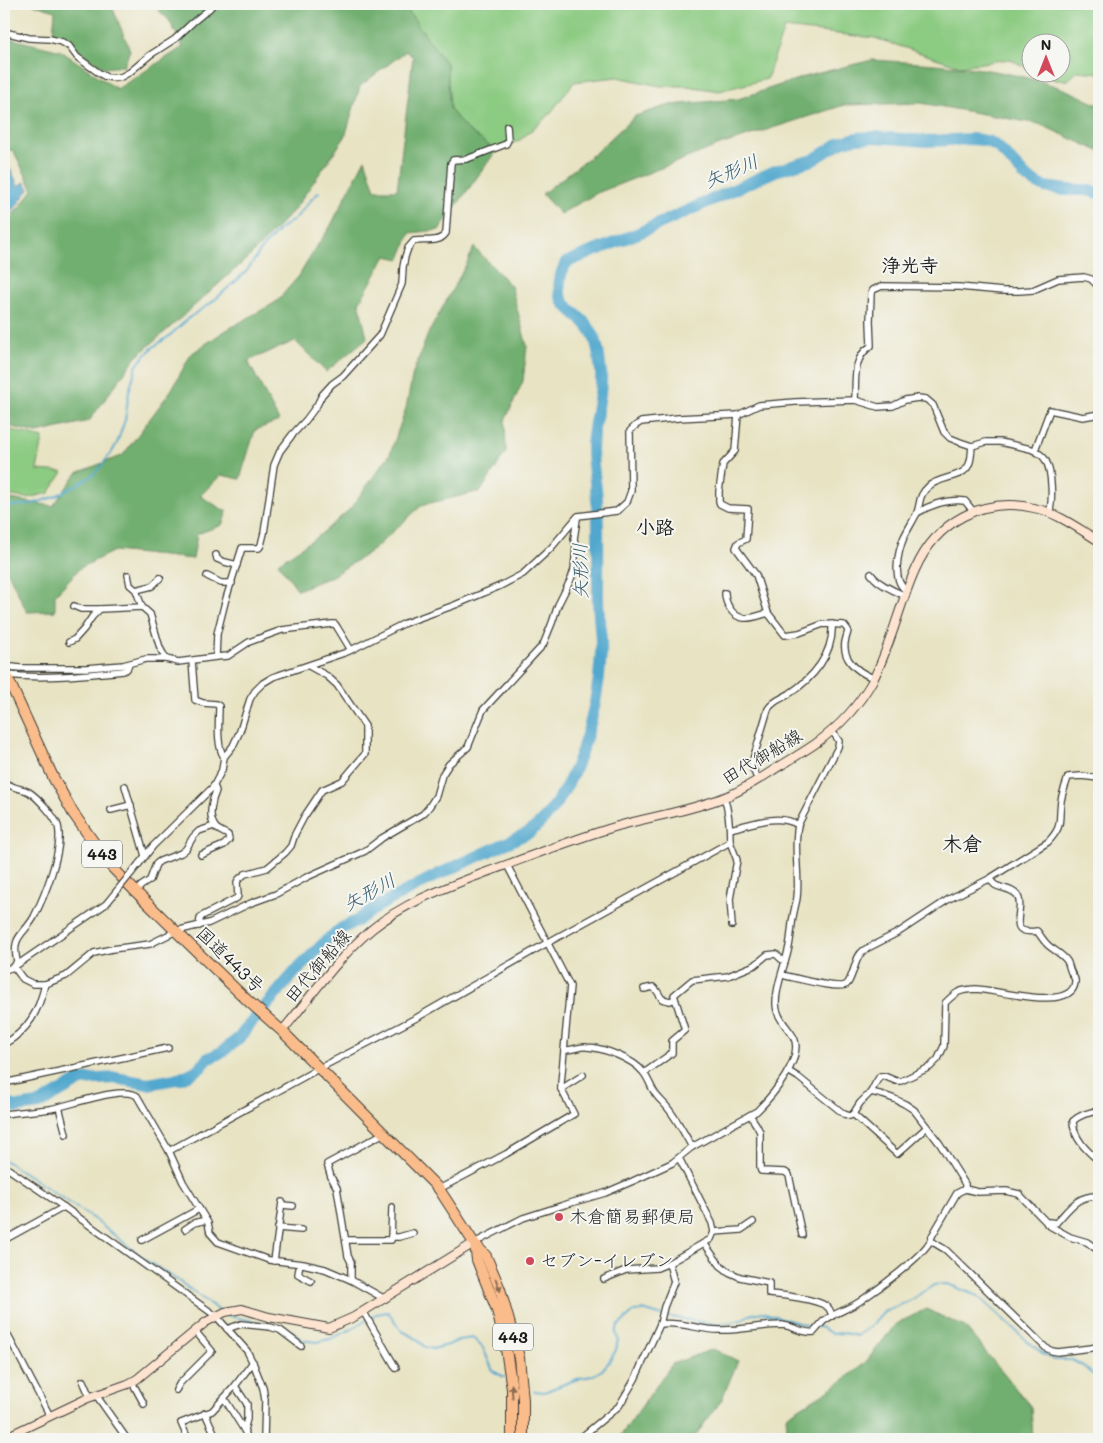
<svg xmlns="http://www.w3.org/2000/svg" width="1103" height="1443" font-family="Mali,'Klee One',sans-serif">
<rect width="100%" height="100%" fill="#f6f6f2"/>
<filter id="ink" filterUnits="userSpaceOnUse"><feTurbulence type="fractalNoise" baseFrequency=".02" numOctaves="2"/><feDisplacementMap in="SourceGraphic" scale="10" xChannelSelector="R" yChannelSelector="G"/><feConvolveMatrix kernelMatrix="1 2 1 2 8 2 1 2 1" color-interpolation-filters="sRGB"/></filter>
<filter id="wash" filterUnits="userSpaceOnUse"><feTurbulence type="fractalNoise" baseFrequency=".0096" numOctaves="4" result="noise"/><feDisplacementMap in="SourceGraphic" scale="20" xChannelSelector="R" yChannelSelector="G"/><feGaussianBlur stdDeviation="1.12" result="paint"/><feColorMatrix in="noise" values="0 0 0 0 0 0 0 0 0 0 0 0 0 0 0 0 0 1.4 0 .05"/><feComposite in="paint" operator="in"/></filter>
<g filter="url(#wash)">
<rect width="100%" height="100%" fill="#e8e3c3"/>
<g fill="#8ccb82" stroke="#54744f">
<path d="M403,4H1099V73L1078,71L1068,80H1055L1036,73L1060,72V42H1030V70L1010,59L960,66L875,38L784,28L767,79L719,91L687,86H660L617,77L574,82L549,115L520,140L496,151L464,127L450,109L447,65Z"/>
<path d="M4,428L43,438L37,470L63,472L49,493L27,498L4,495Z"/>
</g>
<g fill="#71af70" stroke="#466646">
<path d="M32,4H111L130,50L124,66L104,68L53,33L55,11Z"/>
<path d="M152,4H403L447,65L450,109L464,127L496,151L439,230L410,233L400,259L386,256L359,303L367,338L326,372L295,341L248,361L279,421L255,430L240,479L221,475L200,496L227,512L222,525L197,534L193,559L114,551L80,568L55,595V611L27,612L4,564V498L53,506L77,473L123,455L172,389L191,354L223,332L276,302L299,276L313,252L330,227L365,159L375,190H397L413,57L406,51L360,86L345,137L294,210L252,254L174,324L136,357L89,421L37,433L4,425V226L33,190L13,150L4,151V37L61,51L117,89L183,47L169,20Z"/>
<path d="M872,60C935,64 1000,66 1061,88C1074,92 1087,100 1099,105V151L1039,124L921,103L844,105L720,145L597,193L560,214L542,194L595,153L635,116L670,105L738,99L807,76Z"/>
<path d="M474,247L511,286L527,346L523,381L505,421L506,452L481,491L422,505L373,550L332,576L298,590L278,563L321,534L350,509L390,454L406,408L413,373L428,334L467,263Z"/>
<path d="M926,1309L965,1327L1031,1407L1033,1439H788L786,1416L837,1385L865,1363L896,1324Z"/>
<path d="M713,1349L738,1361L721,1401L693,1439H616L624,1431L672,1364Z"/>
</g>
<path fill="#51a7cd" stroke="#366274" d="M4,154H9L7,165L12,172L18,186L25,182L29,189L12,212L4,220Z"/>
<g fill="none" stroke-linecap="round" stroke-linejoin="round">
<g stroke="#51a7cd" stroke-width="2">
<path d="M4,507L32,504L54,497L75,486L90,477L98,470L112,452L117,443L125,420L129,392L136,367L140,361L152,348L168,337L190,317L211,303L246,272L263,247L280,229L296,218L309,202L319,192"/>
<path d="M4,1160L31,1177L95,1220L147,1261L176,1279L221,1312"/>
<path d="M227,1315C241,1320 255,1320 269,1325"/>
<path d="M280,1328L293,1332L301,1340L317,1342L330,1339L352,1329L376,1314L388,1312L402,1331L414,1337L425,1347L433,1349L448,1345L459,1340L473,1338L483,1348L493,1371L504,1377"/>
<path d="M534,1391L544,1392L580,1378L592,1376L602,1370L609,1362L616,1350L618,1339L616,1334L618,1326L635,1311L643,1310L659,1315L719,1325L741,1320L749,1315L762,1312L808,1326C816,1325 825,1329 832,1334L844,1333L857,1336L873,1324L885,1311L909,1301L934,1285L947,1284L978,1296L1028,1342L1045,1355L1054,1360H1072L1083,1366L1099,1380"/>
</g>
<path stroke="#51a7cd" stroke-width="12" d="M4,1102L17,1107L39,1104L81,1080L116,1078L148,1084L181,1078L192,1073L200,1068L207,1059L222,1052L239,1038L250,1024L295,972L325,942L342,928L355,922L378,906L435,876L530,832C577,795 598,711 601,654C602,635 598,616 598,597C598,565 599,532 597,499C596,483 592,466 592,450C592,423 603,399 601,372C599,358 598,339 589,328C583,319 573,313 565,304C556,293 559,273 567,262L641,232L775,171L813,160L841,142L857,138L875,137L927,141L972,139L982,140L990,142L998,147L1027,178L1045,187L1067,190H1086L1099,193"/>
</g>
</g>
<g filter="url(#ink)">
<g fill="none" stroke-linecap="round" stroke-linejoin="round">
<g stroke="#3b3a35" stroke-width="8">
<g id="street">
<path d="M4,32L29,38L50,39L62,42L69,46L77,57L99,73L106,77L119,78L130,72L150,55L175,39L192,23L209,9L213,4"/>
<path d="M855,400C856,379 852,358 871,346L870,321L871,293L873,290L882,286L959,287L1003,291H1019L1033,290L1058,279L1084,277L1091,279L1099,287"/>
<path d="M738,415L735,451L723,464L719,491V501L720,504L728,508L748,509L746,539L738,543L736,548L756,575L768,613L785,635L799,633L823,624L844,625L848,630C848,632 847,635 846,638C840,658 856,671 873,678"/>
<path d="M1035,450L1050,410L1083,417L1099,414"/>
<path d="M917,513C932,504 948,499 965,501L973,511"/>
<path d="M216,555L217,559L225,562L237,565"/>
<path d="M871,574C879,585 893,590 905,596"/>
<path d="M128,575L130,585L136,590"/>
<path d="M207,576L221,583H232"/>
<path d="M907,591C891,581 898,552 904,537C908,529 913,521 917,513C921,501 918,496 929,486C939,477 960,478 967,468C972,462 971,453 972,446"/>
<path d="M725,593C725,603 732,617 744,618C751,619 761,615 768,613"/>
<path d="M74,606L81,609H100"/>
<path d="M142,607L136,590L152,586L160,578"/>
<path d="M69,642L75,639L84,629L92,617L100,609L142,607L150,614L160,648L166,659"/>
<path d="M216,657L228,656L249,642L282,630L332,624H335L337,627L351,650"/>
<path d="M192,661L195,700L203,703L216,704L219,706C219,720 216,746 224,757"/>
<path d="M4,666L20,668H86L123,665L146,659H166L178,662L216,657L217,634L225,602L242,548H259L261,545L264,533L274,465L280,451L292,435L306,420L317,405L322,395L332,384L343,376L380,335L402,284L403,267L405,257L408,248L414,241C425,239 439,244 446,233L451,163L453,160L467,159L506,144L508,140L507,126"/>
<path d="M6,675C44,679 84,675 123,671L127,669L129,664"/>
<path d="M758,780L753,769L752,763L768,709C774,700 781,699 789,694C813,678 834,654 832,624"/>
<path d="M4,782C7,784 11,786 14,787C18,789 24,789 29,792C37,797 55,816 58,826C64,849 44,897 34,917C24,935 11,936 17,961L14,967"/>
<path d="M125,786L145,856"/>
<path d="M111,810L131,805"/>
<path d="M730,829C751,824 779,813 798,825"/>
<path d="M730,842L737,860L730,899L732,925"/>
<path d="M201,855L224,845L229,840L228,835C223,832 216,830 214,825C208,816 212,800 216,791L215,788L213,787"/>
<path d="M138,865L153,846L213,787L222,770L224,757L233,746L240,731L250,699L255,691L263,683L273,677L347,652L405,623L455,605L500,586L523,574L551,548L578,516L617,511L627,502L631,491L630,431L635,426L641,422L678,418L738,415L759,405L795,402L855,400L878,407L893,406L905,400L918,398L926,399L933,405L944,432L950,438L960,442L972,446L986,442H1000L1031,449C1036,451 1044,456 1046,461C1052,472 1053,502 1049,513"/>
<path d="M136,892L141,886L150,880L156,864L160,861L181,853L186,849L193,837L199,831L214,826"/>
<path d="M199,926L200,919L202,916L237,898L238,896L237,882L239,879L245,874L267,868L285,853L291,846L295,834L304,817L322,790L342,781L365,754V726L337,685L327,676L309,666"/>
<path d="M14,967L23,979L33,984H45L66,976L94,953L112,949L150,944L176,931L209,923L251,903L276,894L307,877L365,851L382,838L423,814L429,807L436,796L442,775L449,764L468,747L483,710L543,645L552,623L558,605L571,579L574,570L576,546L574,539L577,519"/>
<path d="M4,970L14,967L106,904"/>
<path d="M782,975C793,977 840,991 847,984C849,982 851,977 852,974C856,965 856,956 864,950L899,932L949,899L989,879L1048,842C1064,825 1058,821 1061,801C1062,793 1066,785 1068,777L1081,776L1099,778"/>
<path d="M644,989L653,987L657,991L662,999L670,1001L675,999"/>
<path d="M4,1044C28,1031 39,1011 45,984"/>
<path d="M565,1050C573,1050 580,1046 587,1047C604,1048 633,1059 643,1072C649,1079 651,1089 657,1096C660,1100 664,1103 667,1107C677,1119 684,1133 692,1147"/>
<path d="M788,1071L798,1077L844,1114L850,1116L853,1114L860,1103L871,1092L875,1084L880,1076H884L896,1081H901L930,1067L938,1059L944,1046L945,1003C956,992 959,990 975,989C994,989 1073,1013 1075,982C1076,977 1072,976 1071,972C1069,968 1069,964 1067,961C1062,954 1055,951 1049,946C1044,942 1041,936 1037,931C1003,936 1027,908 1017,895C1011,888 1002,889 995,885C993,883 991,881 989,879"/>
<path d="M644,1073L672,1053V1041L685,1030L674,995L692,980L728,976L755,965L767,955L776,954L781,959L785,961"/>
<path d="M4,1083L168,1048"/>
<path d="M561,1089L583,1075"/>
<path d="M871,1092C886,1095 902,1101 914,1110L940,1144L965,1184V1189"/>
<path d="M59,1107L66,1134"/>
<path d="M1099,1111C1089,1112 1081,1114 1073,1121C1073,1138 1087,1151 1099,1161"/>
<path d="M4,1114C19,1112 35,1111 50,1109C69,1106 123,1085 137,1096L169,1151L183,1182L208,1223L210,1233L218,1242L269,1260L303,1264L325,1269L351,1280L385,1299"/>
<path d="M853,1114L897,1154L927,1127"/>
<path d="M750,1115L757,1126L760,1132V1168L761,1171L785,1172L789,1175L802,1235"/>
<path d="M169,1151L318,1069L418,1017L547,943L730,842C730,828 729,812 724,797"/>
<path d="M4,1166L64,1207L216,1316L247,1351L254,1365L263,1388L265,1400L264,1439"/>
<path d="M439,1189L506,1154L574,1114L561,1089V1083L570,986L507,865"/>
<path d="M282,1205L293,1206"/>
<path d="M1047,1224L1049,1222L1056,1223C1070,1208 1077,1195 1099,1196"/>
<path d="M278,1228L301,1230"/>
<path d="M185,1229L194,1223L206,1220"/>
<path d="M714,1232L741,1230L753,1222"/>
<path d="M391,1237H399L413,1233"/>
<path d="M4,1240L64,1207"/>
<path d="M142,1240L199,1209"/>
<path d="M346,1240H391L392,1207"/>
<path d="M931,1241L946,1250L1046,1348L1052,1351L1058,1352L1099,1347"/>
<path d="M474,1243L523,1218L567,1204L605,1193L633,1181L672,1163L692,1147L757,1111C771,1097 806,1057 793,1036C786,1025 776,1017 776,1003C776,985 784,968 788,951C791,940 791,928 793,917C794,910 796,904 797,898C800,873 793,850 798,825L838,747L839,741L832,731"/>
<path d="M704,1243L720,1265L729,1272L740,1277L769,1283V1294C782,1295 816,1299 826,1306C830,1308 831,1312 832,1316"/>
<path d="M274,1261L282,1202"/>
<path d="M300,1264L298,1274L311,1281"/>
<path d="M604,1279L626,1270L657,1268L669,1263"/>
<path d="M351,1280V1262L348,1256L337,1188L331,1177L327,1164L384,1133"/>
<path d="M363,1311L396,1368"/>
<path d="M660,1324C680,1321 699,1330 719,1330C740,1331 761,1325 782,1325C793,1326 803,1334 814,1332C818,1328 821,1323 825,1320C835,1313 848,1309 859,1302C874,1292 930,1252 932,1236L957,1193L965,1189L978,1192L1006,1191L1019,1194L1050,1226L1070,1237L1087,1242L1099,1251"/>
<path d="M4,1328L50,1416"/>
<path d="M227,1329L241,1324L270,1327L280,1330L301,1346"/>
<path d="M83,1381L90,1397"/>
<path d="M132,1382L144,1404"/>
<path d="M235,1386L224,1398L244,1430"/>
<path d="M176,1390L180,1383L212,1351L195,1331"/>
<path d="M96,1395L127,1439"/>
<path d="M205,1413L217,1439"/>
<path d="M188,1439L181,1423L212,1411L224,1398"/>
<path d="M248,1439L244,1430L247,1419V1404L235,1386L253,1362"/>
<path d="M579,1439L619,1406L635,1379L660,1324L664,1307L674,1282L669,1263L711,1239L714,1232L712,1223L679,1158"/>
</g>
</g>
<g stroke="#3b3a35" stroke-width="10">
<g id="secondary">
<path d="M282,1031C311,997 337,958 372,929C405,902 445,888 484,873C529,857 573,839 618,826C654,816 690,811 725,797C743,790 758,780 775,769C788,761 802,753 815,744C839,727 860,704 874,678C892,642 899,606 915,570C936,522 982,496 1034,508C1058,513 1079,529 1099,541"/>
<path d="M4,1438L88,1398L128,1384L137,1379L206,1322L225,1312L242,1309L269,1317L329,1328L354,1317L474,1243"/>
</g>
</g>
<g stroke="#3b3a35" stroke-width="12">
<g id="highway">
<path d="M4,670L53,777L73,813L109,864L136,892L189,944L247,1000L282,1031L439,1189L474,1243L486,1256L500,1289L519,1357L523,1400V1439"/>
<path d="M475,1244L477,1260L497,1310L506,1349L512,1389V1439"/>
</g>
</g>
<use href="#street" stroke="#fff" stroke-width="5.5"/>
<use href="#secondary" stroke="#fde4d1" stroke-width="8"/>
<use href="#highway" stroke="#fabc8b" stroke-width="10"/>
<g stroke="#3b3a35" stroke-width="8" stroke-linecap="butt">
<path id="street-bridge" d="M106,904L138,865"/>
</g>
<use href="#street-bridge" stroke="#fff" stroke-width="5.5"/>
</g>
<defs><path id="oneway-solid" d="M-6-.8H1V-3.2L6.5 0L1 3.2V.8H-6Z" transform="scale(1.25)"/></defs>
<g fill="#8b6c54">
<use href="#oneway-solid" transform="translate(498 1285) rotate(69)"/>
<use href="#oneway-solid" transform="translate(512 1391) rotate(-94)"/>
</g>
</g>
<g fill="#d1495b" stroke="#f6f6f2" stroke-width="2">
<circle cx="559" cy="1217" r="5"/>
<circle cx="530" cy="1261" r="5"/>
</g>
<g text-anchor="middle" stroke-width="4" stroke-linejoin="round" paint-order="stroke">
<g fill="#f6f6f2" stroke="#5d5d5c" stroke-width="1">
<rect x="82" y="840.5" width="40" height="27" rx="4"/>
<rect x="493" y="1323.5" width="40" height="27" rx="4"/>
</g>
<g font-size="16" font-weight="bold" fill="#1c1c1c">
<text x="102" y="860">443</text>
<text x="513" y="1343">443</text>
</g>
<g font-size="18" fill="#1c1c1c" stroke="#f6f6f2">
<text transform="translate(762 757) rotate(-31)" y="6">田代御船線</text>
<text transform="translate(230 960) rotate(44)" y="6">国道443号</text>
<text transform="translate(318 966) rotate(-49)" y="6">田代御船線</text>
</g>
<g font-size="18" fill="#1c1c1c" stroke="#f6f6f2" text-anchor="start">
<text x="569" y="1223">木倉簡易郵便局</text>
<text x="540" y="1267">セブン-イレブン</text>
</g>
<g font-size="19" font-style="italic" fill="#345b6c" stroke="#f6f6f2">
<text transform="translate(731 171) rotate(-23)" y="7">矢形川</text>
<text transform="translate(580 571) rotate(-91)" y="7">矢形川</text>
<text transform="translate(369 892) rotate(-29)" y="7">矢形川</text>
</g>
<g font-size="19" font-weight="bold" fill="#1c1c1c" stroke="#f6f6f2">
<text x="910" y="272">浄光寺</text>
<text x="655" y="534">小路</text>
</g>
<g font-size="20" font-weight="bold" fill="#1c1c1c" stroke="#f6f6f2">
<text x="962" y="851">木倉</text>
</g>
</g>
<rect width="1103" height="1443" fill="none" stroke="#f6f6f2" stroke-width="20"/>
<g transform="translate(1046 58)"><circle r="24" fill="#f6f6f2" stroke="#9f9f9c"/>
<path d="M0-4L9 19L0 12L-9 19Z" fill="#d1495b"/>
<text y="-8" font-size="14" font-weight="bold" text-anchor="middle" fill="#1c1c1c">N</text>
</g>
</svg>
